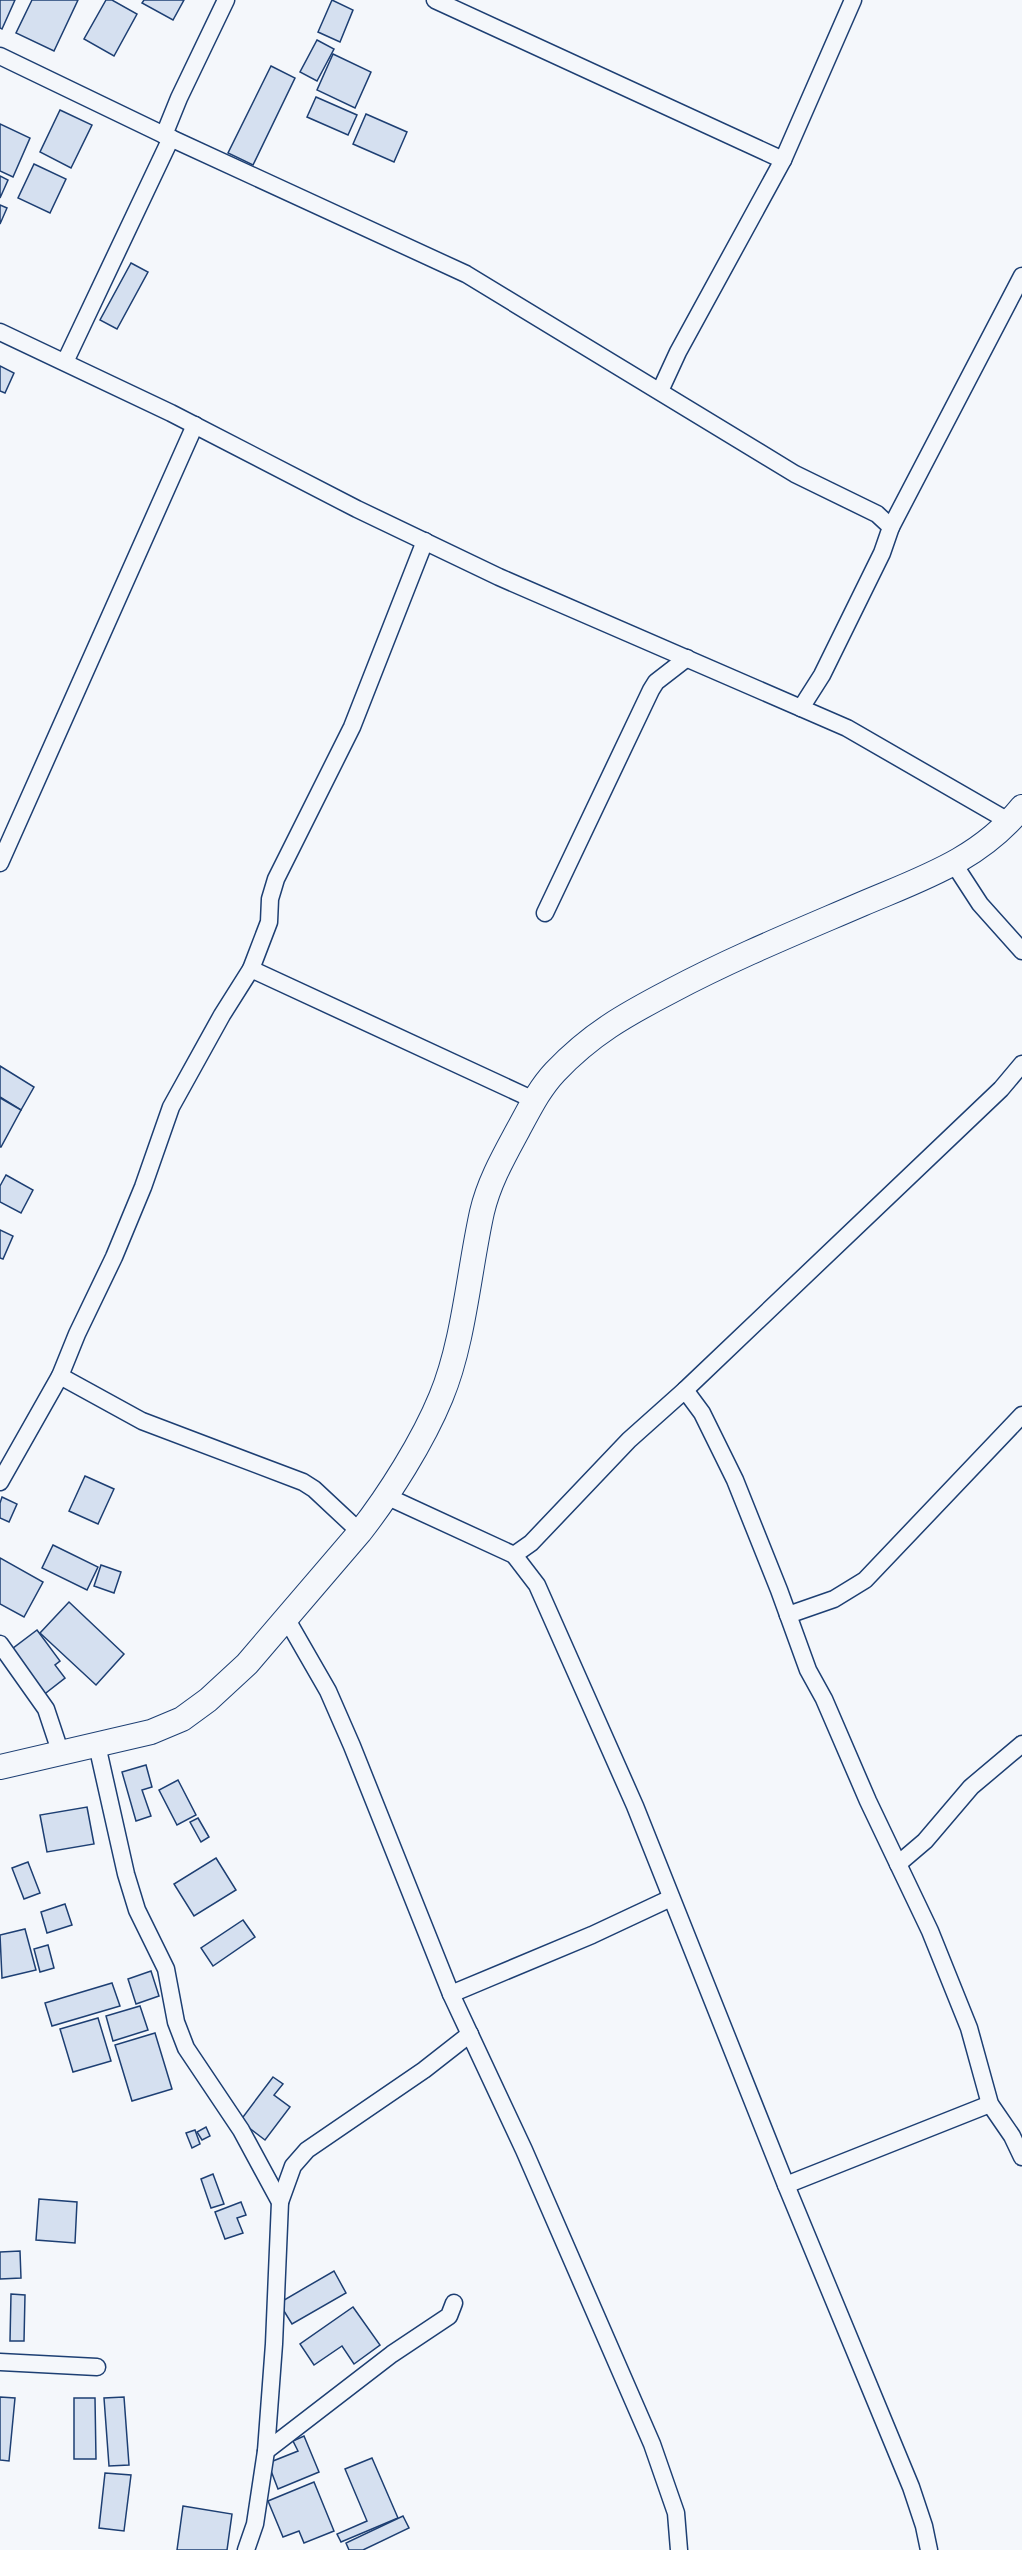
<svg xmlns="http://www.w3.org/2000/svg" width="1022" height="2550" font-family="'Varela Round',sans-serif">
<rect width="100%" height="100%" fill="#f4f7fb"/>
<g fill="#d5e0f0" stroke="#1d3f73" stroke-width="1.5">
<path d="M0,0H15L2,29L0,28Z"/>
<path d="M32,0H78L54,51L16,33Z"/>
<path d="M106,0H112L137,14L114,56L84,39Z"/>
<path d="M144,0H184L173,20L142,3Z"/>
<path d="M332,0L353,10L340,42L318,32Z"/>
<path d="M317,40L334,49L317,81L300,72Z"/>
<path d="M333,54L371,72L355,108L317,90Z"/>
<path d="M271,66L295,78L253,165L228,153Z"/>
<path d="M316,97L357,115L348,135L307,117Z"/>
<path d="M60,110L92,125L71,168L40,152Z"/>
<path d="M366,114L407,132L394,162L353,144Z"/>
<path d="M0,124L30,138L13,177L0,171Z"/>
<path d="M34,164L66,179L50,213L18,198Z"/>
<path d="M0,176L8,180L0,198Z"/>
<path d="M0,205L7,208L0,224Z"/>
<path d="M131,263L148,272L117,329L100,320Z"/>
<path d="M0,366L14,373L5,393L0,391Z"/>
<path d="M0,1066L34,1087L21,1110L0,1097Z"/>
<path d="M0,1098L21,1110L1,1147H0Z"/>
<path d="M6,1175L33,1190L21,1213L0,1202V1186Z"/>
<path d="M0,1230L13,1236L3,1259L0,1258Z"/>
<path d="M85,1476L114,1489L98,1524L69,1511Z"/>
<path d="M2,1497L17,1504L9,1522L0,1518V1503Z"/>
<path d="M53,1545L98,1567L87,1590L42,1568Z"/>
<path d="M0,1558L43,1582L24,1617L0,1604Z"/>
<path d="M101,1565L121,1572L114,1593L94,1586Z"/>
<path d="M69,1602L124,1654L96,1685L40,1633Z"/>
<path d="M37,1630L60,1661L55,1665L65,1678L42,1696L8,1652Z"/>
<path d="M146,1765L152,1787L142,1790L151,1816L136,1821L122,1772Z"/>
<path d="M178,1780L196,1815L177,1825L159,1790Z"/>
<path d="M87,1807L94,1844L47,1852L40,1815Z"/>
<path d="M198,1818L209,1837L201,1842L190,1822Z"/>
<path d="M216,1858L236,1890L194,1916L174,1884Z"/>
<path d="M28,1862L40,1893L24,1899L12,1868Z"/>
<path d="M65,1904L72,1925L47,1933L41,1912Z"/>
<path d="M243,1920L255,1937L213,1966L201,1948Z"/>
<path d="M25,1929L36,1970L2,1978L0,1935Z"/>
<path d="M48,1945L54,1968L40,1972L34,1949Z"/>
<path d="M151,1971L159,1996L136,2004L128,1979Z"/>
<path d="M112,1983L120,2006L52,2026L45,2003Z"/>
<path d="M140,2006L148,2030L113,2041L106,2016Z"/>
<path d="M98,2018L111,2061L73,2072L60,2029Z"/>
<path d="M155,2033L172,2089L132,2101L115,2045Z"/>
<path d="M273,2077L283,2084L274,2095L290,2107L265,2140L240,2121Z"/>
<path d="M206,2127L210,2136L202,2140L197,2132Z"/>
<path d="M195,2130L200,2144L192,2148L186,2133Z"/>
<path d="M213,2174L224,2204L211,2208L201,2179Z"/>
<path d="M39,2199L77,2202L75,2243L36,2240Z"/>
<path d="M241,2202L246,2215L237,2218L243,2233L225,2239L215,2212Z"/>
<path d="M20,2251L21,2278L0,2279V2252Z"/>
<path d="M334,2271L346,2293L292,2324L279,2303Z"/>
<path d="M11,2294L25,2295L24,2341H10Z"/>
<path d="M353,2307L380,2345L354,2364L342,2346L314,2365L300,2344Z"/>
<path d="M0,2397L15,2398L9,2461L0,2460Z"/>
<path d="M124,2397L129,2465L109,2466L104,2398Z"/>
<path d="M74,2398H95L96,2459H74Z"/>
<path d="M304,2436L319,2472L278,2489L268,2463L298,2451L293,2441Z"/>
<path d="M372,2458L398,2518L341,2542L337,2534L367,2521L345,2469Z"/>
<path d="M105,2473L131,2475L124,2531L99,2528Z"/>
<path d="M314,2482L334,2531L304,2543L299,2531L283,2537L268,2501Z"/>
<path d="M183,2506L232,2514L227,2550H177Z"/>
<path d="M403,2516L409,2528L363,2550H349L346,2543Z"/>
</g>
<g fill="none" stroke-linecap="round" stroke-linejoin="round">
<g stroke="#1d3f73" stroke-width="19">
<g id="street">
<path d="M226,0L179,98L164,135L466,274L795,474L877,514L891,527L882,553L822,675L801,708"/>
<path d="M435,0L783,160"/>
<path d="M0,56L164,135"/>
<path d="M0,332L171,413L357,509L499,577L847,728L1010,822"/>
<path d="M65,362L171,138"/>
<path d="M660,391L678,352L783,160L853,0"/>
<path d="M891,527L1022,276"/>
<path d="M0,863L195,425"/>
<path d="M954,864L980,904L1022,951"/>
<path d="M545,913L651,690L656,682L687,658"/>
<path d="M251,969L534,1100"/>
<path d="M60,1376L142,1421L303,1482L314,1489L360,1532"/>
<path d="M685,1390L1001,1089L1022,1064"/>
<path d="M0,1482L60,1376L77,1334L114,1257L143,1187L171,1107L222,1015L251,969L269,922L270,899L276,879L352,727L425,541"/>
<path d="M386,1496L514,1555L537,1585L635,1806L786,2185L911,2487L924,2526L929,2550"/>
<path d="M514,1555L531,1543L629,1440L685,1390L702,1413L735,1480L779,1590L808,1670L824,1699L868,1801L930,1931L969,2028L990,2104L1012,2136L1022,2157"/>
<path d="M788,1615L834,1599L865,1580L1022,1415"/>
<path d="M286,1618L328,1691L352,1746L451,1994L524,2150L652,2444L676,2513L679,2550"/>
<path d="M0,1644L46,1709L61,1754"/>
<path d="M97,1745L126,1874L137,1910L166,1969L176,2022L186,2048L241,2130L280,2202L274,2344L266,2451L255,2524L246,2550"/>
<path d="M898,1864L925,1841L971,1787L1022,1744"/>
<path d="M451,1994L592,1935L671,1898"/>
<path d="M786,2185L990,2104"/>
<path d="M280,2202L293,2166L307,2150L424,2070L470,2034"/>
<path d="M0,2362L97,2367"/>
<path d="M266,2451L392,2354L449,2316L454,2303"/>
</g>
</g>
<g stroke="#1d3f73" stroke-width="26">
<path id="secondary" d="M0,1767L151,1732L182,1719L208,1700L247,1664L360,1532C389,1495 423,1441 441,1397C464,1342 469,1270 482,1212C489,1182 504,1156 518,1130C529,1110 539,1089 555,1072C591,1034 625,1015 671,991C733,958 797,932 862,904C923,878 979,860 1022,807"/>
</g>
<use href="#street" stroke="#f4f7fb" stroke-width="16"/>
<use href="#secondary" stroke="#f4f7fb" stroke-width="24"/>
</g>
</svg>
